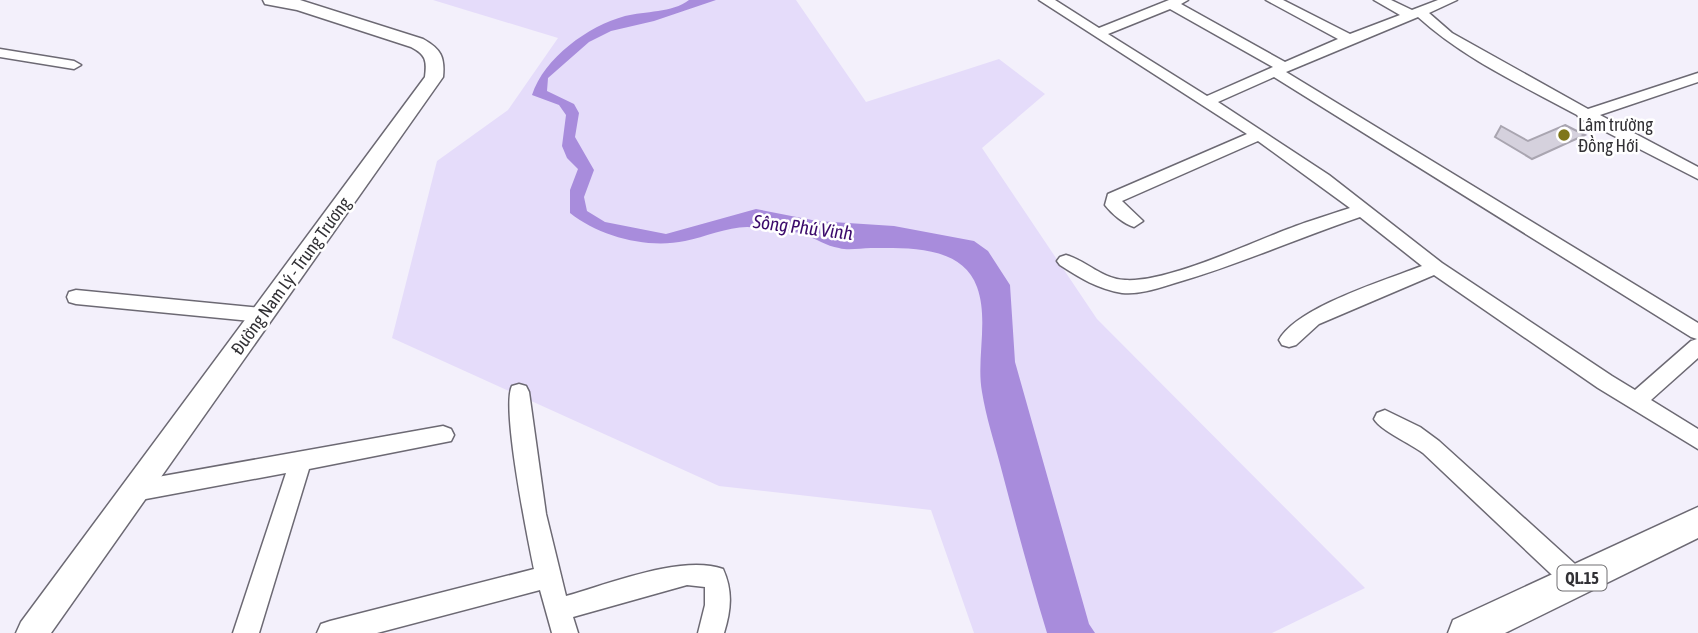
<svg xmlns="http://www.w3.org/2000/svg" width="1698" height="633" font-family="'Asap Condensed',sans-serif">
<rect width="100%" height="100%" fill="#f3f0fb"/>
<path fill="#e5dcfa" d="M433,0H796L866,102L999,59L1045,94L982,148L1097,319L1365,588L1272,633H974L931,510L719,486L392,338L437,161L508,110L558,38Z"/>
<path fill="#a88cdc" d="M689,0H716L654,21L611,31L589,42L548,78L547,91L574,104L579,113L575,137L594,170L584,197L587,211L605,222L666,234L756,209L817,221L894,226L974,241L988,251L1010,285L1015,362L1089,624L1095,633H1047C1030,577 1015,521 1000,464C994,441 986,417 982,392C976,359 989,320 977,287C962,245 907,248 871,248C860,248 849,251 839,248C826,246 817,239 805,235C787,229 766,228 747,227C727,227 705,237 685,241C648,249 600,237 570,213V190L578,169L567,158L562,146L566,115L559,105L532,95C544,58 588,26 625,16C645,11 672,13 689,0Z"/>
<path fill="#d5d1dd" stroke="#a9a5b0" stroke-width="2" d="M1565,125L1585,135L1532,159L1495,137L1501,126L1528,141Z"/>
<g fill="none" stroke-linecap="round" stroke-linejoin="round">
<g stroke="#6c6973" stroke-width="3">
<g id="minor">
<path d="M1039,0H1055L1099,28L1169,0H1188L1181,4L1285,62L1338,39L1266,0H1283L1350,34L1400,15L1374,0H1391L1412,10L1438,0H1457L1429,13L1452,33L1588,109L1698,73V82L1600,115L1698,167V179L1579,118L1577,115C1522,85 1464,59 1418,17L1286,72L1698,323V358L1651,400L1698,429V449L1598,388L1434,275L1319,324L1296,345L1289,347L1282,345L1279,340C1297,307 1386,280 1422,266L1360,217C1298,238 1238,265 1175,283C1159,288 1139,295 1122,293C1098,289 1080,278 1060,265L1057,261L1060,257L1066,255C1087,261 1102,279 1125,280C1166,283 1248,244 1288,229C1308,221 1329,215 1350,208L1258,141L1122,201L1143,221L1134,227C1124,224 1112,214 1105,205L1108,194L1247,134ZM1170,9L1273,67L1207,96L1108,34ZM1274,77L1691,337L1697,339L1691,341L1635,390L1612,376L1442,263L1329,175L1218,102Z"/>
<path d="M0,49L74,61L81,65L74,69L0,57Z"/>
<path d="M76,290L262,308L269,310L272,315L269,320L262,322L76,304L69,302L67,297L69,292Z"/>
<path d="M519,384L526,386L529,392L546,514L566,596C608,584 683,554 723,569C733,591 731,610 724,633H698L705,605V587L687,585L573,617L578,633H552L540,590L377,633H317L321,624L330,621L534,569C528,540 501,407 512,386Z"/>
<path d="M1385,410L1420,427L1439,441L1585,573L1588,581L1585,589L1576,592L1567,589L1423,453C1411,444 1380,430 1374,419L1377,413Z"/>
<path d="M443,426L451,429L454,435L451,441L309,469L259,633H233L286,473L135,501L127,498L124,491L127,484L135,481Z"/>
</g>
</g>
<g stroke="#6c6973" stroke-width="3">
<path id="major" d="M263,0H300L423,39C441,49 445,57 443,77L51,633H16L21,622L425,77C427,60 426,55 411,47L297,10L265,4Z"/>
</g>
<g stroke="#6c6973" stroke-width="3">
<path id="highway" d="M1698,507V538L1505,633H1448L1453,620Z"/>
</g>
<use href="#minor" fill="#fff" fill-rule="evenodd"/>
<use href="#major" fill="#fff" fill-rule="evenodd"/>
<use href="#highway" fill="#fff" fill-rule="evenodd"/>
</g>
<circle fill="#7f761a" stroke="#fff" stroke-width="2.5" cx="1564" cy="135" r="7"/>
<g text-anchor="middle" stroke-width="5" stroke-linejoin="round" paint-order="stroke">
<rect fill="#fff" stroke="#706f72" stroke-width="2" x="1557.5" y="565.5" width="49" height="25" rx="5"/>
<g font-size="16" font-weight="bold" fill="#323135">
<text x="1582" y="584">QL.15</text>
</g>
<g font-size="18" fill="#323135" stroke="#fff" text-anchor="start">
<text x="1578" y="131">Lâm trường<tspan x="1578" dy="21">Đồng Hới</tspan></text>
</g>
<g font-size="18" fill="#323135" stroke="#fff">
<text transform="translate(291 276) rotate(-54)" y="6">Đường Nam Lý - Trung Trương</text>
</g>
<g font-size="19" font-style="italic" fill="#3b0a6b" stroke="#fff">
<text transform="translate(803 227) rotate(7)" y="7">Sông Phú Vinh</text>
</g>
</g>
</svg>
